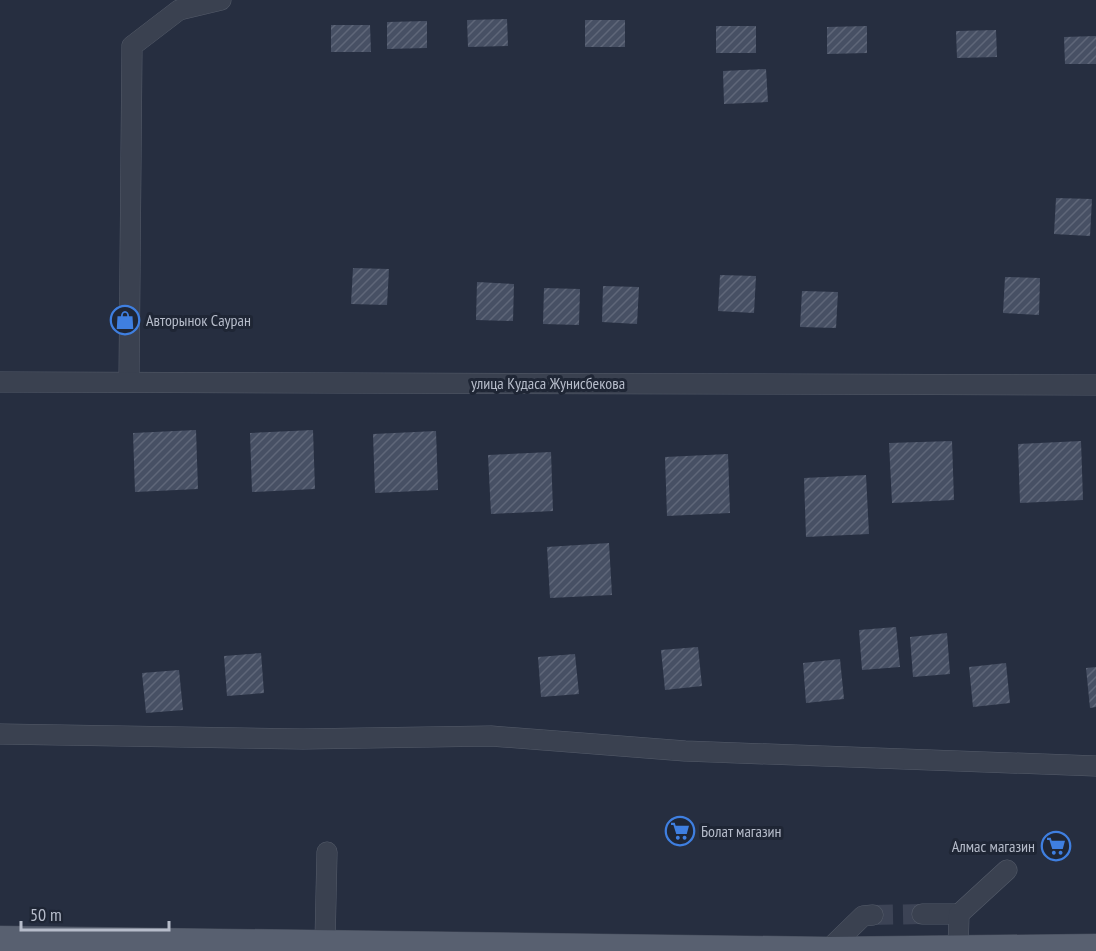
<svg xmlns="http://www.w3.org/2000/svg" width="1096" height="951" font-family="'PT Sans Narrow',sans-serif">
<defs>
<pattern id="building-hatch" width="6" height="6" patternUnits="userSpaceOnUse" patternTransform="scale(1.5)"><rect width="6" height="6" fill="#475064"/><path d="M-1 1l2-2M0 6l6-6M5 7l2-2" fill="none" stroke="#5f6779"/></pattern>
</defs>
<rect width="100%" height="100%" fill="#262e40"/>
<g fill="url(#building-hatch)">
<path d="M507,19L508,46L468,47L467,20Z"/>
<rect x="585" y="20" width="40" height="27"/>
<path d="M427,21V48L387,49V22Z"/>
<path d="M331,25H370L371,52H331Z"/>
<rect x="716" y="26" width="40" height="27"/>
<path d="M867,26V53L827,54V27Z"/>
<path d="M996,30L997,57L957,58L956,31Z"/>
<path d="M1096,36V64H1065L1064,37Z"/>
<path d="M766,69L768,102L724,104L723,71Z"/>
<path d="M1056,198L1092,199L1090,236L1054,234Z"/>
<path d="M353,268L389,269L387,305L351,304Z"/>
<path d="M720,275L756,276L754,313L718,311Z"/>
<path d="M1005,277L1040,278L1039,315L1003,313Z"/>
<path d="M477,282L514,284L513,321L476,320Z"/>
<path d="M603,286L639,287L637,324L602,322Z"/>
<path d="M544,288L580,289L579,325L543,324Z"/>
<path d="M802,291L838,292L836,328L800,327Z"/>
<path d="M196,430L198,489L135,492L133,433Z"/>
<path d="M313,430L315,489L252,492L250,433Z"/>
<path d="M436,431L438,490L375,493L373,434Z"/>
<path d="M952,441L954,500L892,503L889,443Z"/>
<path d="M1081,441L1083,500L1020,503L1018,444Z"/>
<path d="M551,452L553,511L491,514L488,455Z"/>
<path d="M728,454L730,513L667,516L665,457Z"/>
<path d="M866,475L869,534L806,537L804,478Z"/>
<path d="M609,543L612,595L550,598L547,547Z"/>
<path d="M896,627L900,667L862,670L859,630Z"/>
<path d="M947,633L950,674L913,677L910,637Z"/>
<path d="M698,647L702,686L665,690L661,650Z"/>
<path d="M261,653L264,693L227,696L224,656Z"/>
<path d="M575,654L579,694L541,697L538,657Z"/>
<path d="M840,659L844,699L806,703L803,663Z"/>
<path d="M1006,663L1010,703L973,707L969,667Z"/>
<path d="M1096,667V707L1090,708L1086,668Z"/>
<path d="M179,670L183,710L146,713L142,673Z"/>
</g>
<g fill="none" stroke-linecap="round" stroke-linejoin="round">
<path stroke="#3c4355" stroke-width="20" stroke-dasharray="20 10" stroke-linecap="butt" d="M873,915L922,914"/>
<g stroke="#555c6a" stroke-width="21">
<g id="minor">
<path d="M129,381L132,46L179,10L221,0"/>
<path d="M0,382L1096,385"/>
<path d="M0,734L303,739L491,736L685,751L1096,766"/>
<path d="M922,914H959"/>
<path d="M325,942L327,852"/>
<path d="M828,950L863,916L873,915"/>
<path d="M958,950L959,914L1007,870"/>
</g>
</g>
<g stroke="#434a59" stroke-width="27">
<path id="major" d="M0,939L828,950L1096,947"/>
</g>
<use href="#minor" stroke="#3a4150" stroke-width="20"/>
<use href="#major" stroke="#586070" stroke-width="26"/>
</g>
<defs>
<g id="shop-ring" transform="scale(1.5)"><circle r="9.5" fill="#1f2635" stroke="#3f7fe0" stroke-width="1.5"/><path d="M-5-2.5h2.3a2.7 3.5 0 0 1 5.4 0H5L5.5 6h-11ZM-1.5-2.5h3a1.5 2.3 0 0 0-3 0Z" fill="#3f7fe0"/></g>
<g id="supermarket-ring" transform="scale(1.5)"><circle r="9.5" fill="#1f2635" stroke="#3f7fe0" stroke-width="1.5"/><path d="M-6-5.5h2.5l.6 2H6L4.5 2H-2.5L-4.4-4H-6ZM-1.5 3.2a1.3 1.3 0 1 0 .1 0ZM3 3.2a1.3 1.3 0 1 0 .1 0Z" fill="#3f7fe0"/></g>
</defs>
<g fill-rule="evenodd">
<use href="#shop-ring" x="125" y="320"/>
<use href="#supermarket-ring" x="680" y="831"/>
<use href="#supermarket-ring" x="1056" y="846"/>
</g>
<g text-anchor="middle" stroke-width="6" stroke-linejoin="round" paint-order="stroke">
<g font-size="16" fill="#b6bcca" stroke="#1f2635" text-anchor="start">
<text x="146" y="326">Авторынок Сауран</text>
<text x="701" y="837">Болат магазин</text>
<text x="1035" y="852" text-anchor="end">Алмас магазин</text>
</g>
<g font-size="16" fill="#b6bcca" stroke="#1f2635">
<text x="548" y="389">улица Кудаса Жунисбекова</text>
</g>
</g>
<path d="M21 921v9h148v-9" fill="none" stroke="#b6bcca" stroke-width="3"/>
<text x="30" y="921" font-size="18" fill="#b6bcca" stroke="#1f2635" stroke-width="4.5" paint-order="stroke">50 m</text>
</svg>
